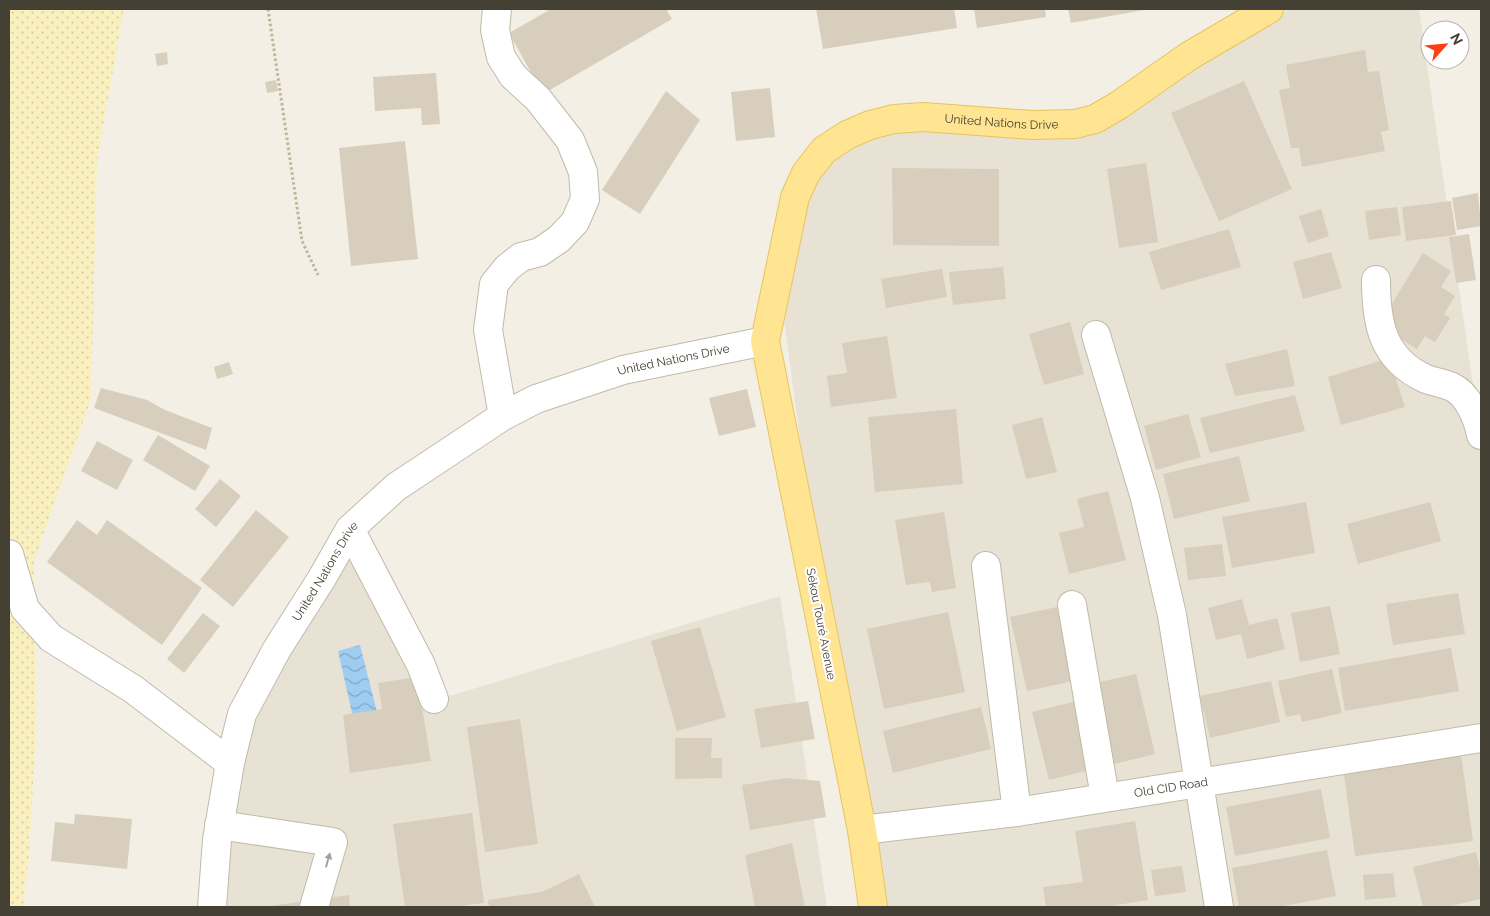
<svg xmlns="http://www.w3.org/2000/svg" width="1490" height="916" font-family="Raleway,sans-serif">
<defs>
<pattern id="sand-dots" width="8" height="8" patternUnits="userSpaceOnUse" patternTransform="scale(1.25)"><rect width="8" height="8" fill="#f9efbf"/><path d="M2 2h.1M6 6h.1" fill="none" stroke="#d7cea5" stroke-width="1.8" stroke-linecap="round"/></pattern>
<pattern id="water-waves" width="16" height="10" patternUnits="userSpaceOnUse" patternTransform="scale(1.25)"><rect width="16" height="10" fill="#9fccf1"/><path d="M0 5q4-4 8 0t8 0" fill="none" stroke="#83a7c4"/></pattern>
</defs>
<rect width="100%" height="100%" fill="#f3efe5"/>
<g fill="#e7e2d3">
<path d="M1289,9H1419L1481,441V907H863L772,230L859,124H1088Z"/>
<path d="M343,539L433,701L780,596L827,907H213L251,670Z"/>
</g>
<path fill="url(#sand-dots)" d="M9,9H124L97,160L91,399L34,561L36,731L29,856L23,907H9Z"/>
<path fill="url(#water-waves)" d="M360,645L379,720L355,726L338,651Z"/>
<g fill="#d8cebd">
<path d="M551,9H666L672,19L543,94L509,33Z"/>
<path d="M816,9H954L957,28L823,49Z"/>
<path d="M974,9H1045L1046,17L977,28Z"/>
<path d="M1068,9H1144V10L1071,23Z"/>
<path d="M1365,50L1368,72L1379,71L1389,130L1381,132L1385,151L1302,167L1299,148H1291L1279,90L1290,88L1286,65Z"/>
<path d="M167,52L168,64L157,66L155,54Z"/>
<path d="M436,73L440,124L422,125L421,108L375,111L373,77Z"/>
<path d="M276,80L278,91L267,93L265,82Z"/>
<path d="M1244,81L1292,189L1219,221L1171,113Z"/>
<path d="M770,88L775,137L736,141L731,92Z"/>
<path d="M666,91L700,120L640,214L602,190Z"/>
<path d="M405,141L418,259L351,266L339,148Z"/>
<path d="M1146,163L1158,242L1119,248L1107,169Z"/>
<path d="M892,168L999,169V246L893,245Z"/>
<path d="M1478,193L1481,226L1457,230L1452,198Z"/>
<path d="M1451,201L1456,235L1406,241L1402,207Z"/>
<path d="M1397,207L1401,235L1369,240L1365,211Z"/>
<path d="M1321,209L1329,236L1308,243L1299,216Z"/>
<path d="M1229,229L1241,267L1161,290L1149,252Z"/>
<path d="M1469,234L1476,280L1456,283L1449,237Z"/>
<path d="M1331,252L1342,288L1303,299L1293,262Z"/>
<path d="M1423,253L1451,271L1441,287L1455,296L1444,314L1450,318L1435,342L1425,336L1417,349L1382,327L1385,315Z"/>
<path d="M1003,267L1006,299L953,305L949,272Z"/>
<path d="M942,269L947,297L886,308L881,279Z"/>
<path d="M1070,322L1084,374L1044,385L1029,334Z"/>
<path d="M887,336L897,398L831,407L827,376L847,373L842,343Z"/>
<path d="M1287,349L1295,386L1235,396L1225,364Z"/>
<path d="M1389,358L1405,407L1341,425L1328,377Z"/>
<path d="M229,362L233,374L217,379L214,367Z"/>
<path d="M101,388L147,400L165,410L212,428L206,450L94,408Z"/>
<path d="M747,389L756,427L719,436L709,398Z"/>
<path d="M1295,395L1305,431L1210,453L1200,418Z"/>
<path d="M956,409L963,484L875,492L868,417Z"/>
<path d="M1188,414L1201,457L1156,470L1144,426Z"/>
<path d="M1042,417L1057,472L1026,479L1012,425Z"/>
<path d="M158,435L210,466L195,491L143,460Z"/>
<path d="M97,441L133,460L117,490L81,471Z"/>
<path d="M1239,456L1250,501L1174,519L1163,474Z"/>
<path d="M220,479L241,496L216,527L195,509Z"/>
<path d="M1108,491L1126,560L1069,574L1059,533L1084,527L1077,499Z"/>
<path d="M1306,502L1315,553L1232,568L1222,517Z"/>
<path d="M1430,502L1441,541L1358,564L1347,524Z"/>
<path d="M256,510L289,537L233,607L200,580Z"/>
<path d="M944,512L956,588L932,592L930,582L906,585L895,520Z"/>
<path d="M77,520L97,535L107,520L202,588L162,645L47,562Z"/>
<path d="M1222,544L1226,576L1188,580L1184,548Z"/>
<path d="M1458,593L1465,634L1393,645L1386,604Z"/>
<path d="M1242,599L1249,625L1277,618L1285,649L1247,659L1241,634L1216,640L1208,608Z"/>
<path d="M1330,606L1340,654L1300,662L1291,613Z"/>
<path d="M1057,607L1073,681L1027,691L1010,617Z"/>
<path d="M948,612L965,692L884,709L867,629Z"/>
<path d="M203,613L220,626L184,673L167,659Z"/>
<path d="M700,627L726,717L677,731L651,641Z"/>
<path d="M1451,648L1459,691L1345,711L1338,668Z"/>
<path d="M1332,669L1342,713L1302,722L1300,714L1286,717L1278,681Z"/>
<path d="M1136,674L1155,754L1114,764L1095,683Z"/>
<path d="M417,677L431,761L350,773L343,715L382,709L378,683Z"/>
<path d="M1271,681L1280,722L1210,738L1200,696Z"/>
<path d="M808,701L815,739L761,748L754,709Z"/>
<path d="M1077,701L1094,769L1049,780L1032,712Z"/>
<path d="M981,707L991,749L893,773L883,731Z"/>
<path d="M520,719L538,844L485,852L467,727Z"/>
<path d="M675,738H712L711,758H722V778L675,779Z"/>
<path d="M1460,747L1473,841L1355,856L1343,767Z"/>
<path d="M786,778L820,781L826,817L750,830L742,785Z"/>
<path d="M1321,789L1330,838L1235,856L1226,807Z"/>
<path d="M472,813L484,903L451,907H405L393,824Z"/>
<path d="M75,814L132,819L127,869L51,861L55,822L74,824Z"/>
<path d="M1135,821L1148,900L1105,907H1046L1043,887L1083,882L1075,831Z"/>
<path d="M792,843L805,907H755L745,855Z"/>
<path d="M1327,850L1336,896L1278,907H1239L1232,868Z"/>
<path d="M1476,852L1481,872V899L1447,907H1423L1413,867Z"/>
<path d="M1182,866L1186,892L1155,896L1151,870Z"/>
<path d="M1393,873L1396,897L1365,900L1363,875Z"/>
<path d="M579,874L595,907H489L488,900L542,892Z"/>
<path d="M349,895L350,907H270V906Z"/>
</g>
<g fill="none" stroke-linecap="round" stroke-linejoin="round">
<g stroke="#c1baaa" stroke-width="30">
<g id="minor">
<path d="M497,9L495,30L501,57L513,76L538,99L570,140L583,172L585,199L575,222L559,239L540,252L521,257L507,268L494,284L488,330L503,416"/>
<path d="M1376,280C1376,323 1382,359 1426,379C1434,382 1444,383 1452,387C1468,394 1478,419 1481,435"/>
<path d="M1096,335L1145,498L1172,615L1219,907"/>
<path d="M350,529L421,665L434,699"/>
<path d="M9,554L25,609L51,638L133,689L230,763"/>
<path d="M986,566L1017,812"/>
<path d="M1072,605L1105,797"/>
<path d="M219,825L333,842L314,907"/>
<path id="s1" d="M862,830L1017,812L1481,738"/>
<path id="s2" d="M212,907L217,840L230,763L242,714L277,649L322,578L350,529L396,487L503,416L536,399L623,370L765,341"/>
</g>
</g>
<g stroke="#e6c460" stroke-width="30">
<g id="major">
<path id="s3" d="M873,907L862,830L765,341L795,197L806,173L824,150L847,135L870,125L894,119L924,117L1032,125L1075,124L1095,119L1119,105L1189,56L1269,9"/>
</g>
</g>
<path stroke="#c1b498" stroke-width="3" stroke-dasharray="2.5 2.5" stroke-linecap="butt" d="M268,9L302,241L318,275"/>
<use href="#minor" stroke="#fff" stroke-width="28"/>
<use href="#major" stroke="#ffe592" stroke-width="28"/>
</g>
<defs><path id="oneway-solid" d="M-6-.8H1V-3.2L6.5 0L1 3.2V.8H-6Z" transform="scale(1.25)"/></defs>
<use fill="#a2a09a" href="#oneway-solid" transform="translate(328 860) rotate(-74)"/>
<g text-anchor="middle" stroke-width="4" stroke-linejoin="round" paint-order="stroke">
<g font-size="12" fill="#454034" stroke="#fff">
<text dy="4" stroke="none"><textPath href="#s3" startOffset="964">United Nations Drive</textPath></text>
<text dy="4" stroke="none"><textPath href="#s2" startOffset="781">United Nations Drive</textPath></text>
<text dy="4" stroke="none"><textPath href="#s2" startOffset="361">United Nations Drive</textPath></text>
<text transform="translate(821 624) rotate(79)" y="4">Sékou Touré Avenue</text>
<text dy="4" stroke="none"><textPath href="#s1" startOffset="312">Old CID Road</textPath></text>
</g>
</g>
<rect width="1490" height="916" fill="none" stroke="#454034" stroke-width="20"/>
<g transform="translate(1445 45) rotate(63)"><circle r="24" fill="#ffffff" stroke="#b5b3ae"/>
<path d="M0-4L9 19L0 12L-9 19Z" fill="#fe4010"/>
<text y="-8" font-size="14" font-weight="bold" text-anchor="middle" fill="#454034">N</text>
</g>
</svg>
